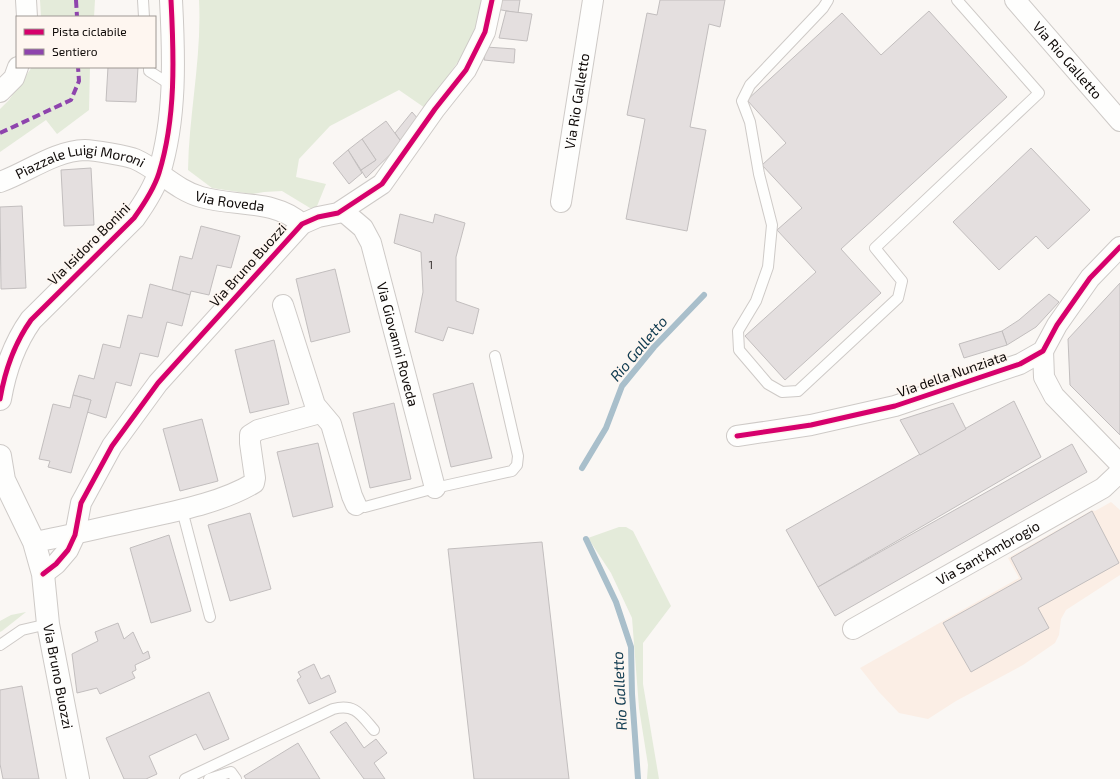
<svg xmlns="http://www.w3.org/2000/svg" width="1120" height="779" font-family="'Exo 2',sans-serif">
<rect width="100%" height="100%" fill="#faf7f4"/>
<path fill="#fbeee5" d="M1111,502L1120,510V575L1066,610L1061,619L1059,635L1055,643L1023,665L956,701L928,719L899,713L879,692L860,668L1019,578L1008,558L1092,510L1095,511Z"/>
<g fill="#e4ebda">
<path d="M40,0H95L94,17H41Z"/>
<path d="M199,0H484L477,35L425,108L399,90L330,126L299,159L296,177L326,184L315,211L282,191L264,192L252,194L212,188L188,170C189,113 202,57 199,0Z"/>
<path d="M32,67H90L89,110L57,134L46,120L0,152V109L9,100Z"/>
<path d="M619,527H626L633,531L671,606L643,643V684L659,779H647L648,765L639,708L632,618L611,573L588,538Z"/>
<path d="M26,612L2,631L0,632V621L11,615Z"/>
</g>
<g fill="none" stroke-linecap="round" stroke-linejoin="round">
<g stroke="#a9bfcb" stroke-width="6">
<path d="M582,468L606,428L622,386L654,347L704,295"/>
<path d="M586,539L616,602L631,647L632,694L638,779"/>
</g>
</g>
<g fill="#e4dfdf" stroke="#c2bebe">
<path d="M498,0H520L518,13L496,9Z"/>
<path d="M660,0H725L720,27L709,24L690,127L706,130L687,231L626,219L645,119L627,115L647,13L657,15Z"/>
<path d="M506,11L532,14L527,41L499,38Z"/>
<path d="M929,11L1007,97L841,249L881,293L785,380L745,336L816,272L777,230L802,208L762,165L786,143L747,100L842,13L881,55Z"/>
<path d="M486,47L515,49L514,63L484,60Z"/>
<path d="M108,67H138L136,102L106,101Z"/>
<path d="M412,112L419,120L402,143L395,133Z"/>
<path d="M386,121L402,143L366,178L361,170L376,160L362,139Z"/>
<path d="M362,139L376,160L361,170L348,150Z"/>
<path d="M1031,148L1090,210L1048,249L1036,236L999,270L953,222Z"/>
<path d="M348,150L362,173L349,184L333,163Z"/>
<path d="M91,168L94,225L64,226L61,170Z"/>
<path d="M22,206L26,288L1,289L0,207Z"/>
<path d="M400,214L433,223L435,214L465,223L456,257V301L479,309L473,334L448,327L443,341L415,332L423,292L421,252L394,243Z"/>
<path d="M201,226L240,236L231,268L217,265L209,295L191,291L190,295L172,290L180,256L192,259Z"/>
<path d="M335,269L350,332L311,342L296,279Z"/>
<path d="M1120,283V435L1070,385L1068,339Z"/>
<path d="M150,284L190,295L182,326L167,322L158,357L140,353L131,386L116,382L106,418L87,412L91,400L73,395L79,375L94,379L103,344L120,348L128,315L142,318Z"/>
<path d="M1049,294L1059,302L1036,327L1007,345L1002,331L1019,320Z"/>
<path d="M1002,331L1007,345L964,358L959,344Z"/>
<path d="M274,340L289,404L250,413L235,350Z"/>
<path d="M473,383L492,458L451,467L433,394Z"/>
<path d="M73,395L91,400L71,473L48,467L50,461L39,459L53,404L70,408Z"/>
<path d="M1014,401L1041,457L818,587L786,530Z"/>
<path d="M394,403L411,479L370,488L353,413Z"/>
<path d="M953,403L966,429L920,455L900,420Z"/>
<path d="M202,419L218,481L180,491L163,429Z"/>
<path d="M318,443L333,507L293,517L277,452Z"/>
<path d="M1072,444L1087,472L835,616L818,587Z"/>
<path d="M1092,511L1119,563L1038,608L1049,628L971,672L943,623L1022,579L1011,558Z"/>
<path d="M250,513L271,589L230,601L208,525Z"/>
<path d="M169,535L191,611L151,623L130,548Z"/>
<path d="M542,542L569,779H474L448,549Z"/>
<path d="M118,623L124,639L133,632L143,654L148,651L150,658L135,665L136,670L132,672L135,678L100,694L97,688L77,693L72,654L98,641L95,632Z"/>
<path d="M314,664L321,679L329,675L336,692L309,704L297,680L301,677L298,672Z"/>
<path d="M22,686L39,779H3L0,764V690Z"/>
<path d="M209,692L229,739L204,750L196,734L149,756L157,774L146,779H124L106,738Z"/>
<path d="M346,722L364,748L376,739L387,753L374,763L385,779H364L330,732Z"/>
<path d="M298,743L320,779H246L244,776Z"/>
</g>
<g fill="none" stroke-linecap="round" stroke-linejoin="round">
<g stroke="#cecac7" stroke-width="12">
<g id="service">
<path d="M143,0L144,17"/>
<path d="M828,0L823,8L750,85L742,101L750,122L759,174L772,225L768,267L756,301L738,331L739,350L768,384L782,392L798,391L898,298L902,281L875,248L1039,93L957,0"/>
<path d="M149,67V71L171,85"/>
<path d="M356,505L365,507L435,488L512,471L517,465L518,456L495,356"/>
<path d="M182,510L210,617"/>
<path d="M0,645L22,630L48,624"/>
<path d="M185,779L333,709C355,703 361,715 374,730"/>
<path d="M209,779L231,772L236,779"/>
</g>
</g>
<g stroke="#cecac7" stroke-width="22">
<g id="minor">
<path d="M26,0L27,17"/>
<path id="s1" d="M1015,0L1120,121"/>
<path d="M0,92L14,78L18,67"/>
<path id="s2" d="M0,182C28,172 54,151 85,150C93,150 128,156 135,159C158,169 176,190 201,197C235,207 275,199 302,224"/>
<path id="s3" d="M561,202L593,0"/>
<path id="s4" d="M343,211L363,228L371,243L435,488"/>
<path d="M283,305L315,405L331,424L352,496L356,505"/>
<path d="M1043,351L1044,377L1054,396L1120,464"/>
<path d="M737,436L811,425L895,406L1020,364L1043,351L1057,325L1090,278L1120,247"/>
<path d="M34,542C67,536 99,528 132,521C171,512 219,504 254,483L255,478L250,443V435L258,430L320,413"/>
<path d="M43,574L56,564L68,550L75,535L81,503L112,446L158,383L302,224L318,217L338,213L382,184L435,109L466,70L485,32L492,0"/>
<path id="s5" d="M853,629L1103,488L1120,472"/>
</g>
</g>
<g stroke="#cecac7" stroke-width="24">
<g id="tertiary">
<path d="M0,399C5,370 14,344 31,320L134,218C144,204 154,189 159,173C176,118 174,57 171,0"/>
<path id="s6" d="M0,456L4,480L34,542L43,574L48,624L78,779"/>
</g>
</g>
<use href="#service" stroke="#fefefd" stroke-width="10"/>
<use href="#minor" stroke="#fefefd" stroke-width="20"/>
<use href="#tertiary" stroke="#fefefd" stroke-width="22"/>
<g stroke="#8e44ad" stroke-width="4" stroke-dasharray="8 4" stroke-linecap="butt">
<path d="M76,0L77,17"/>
<path d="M0,133L71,100L79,81L78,67"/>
</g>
<g stroke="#fef6f0" stroke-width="8">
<g id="cycleway">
<path d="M0,399C5,370 14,344 31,320L134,218C144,204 154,189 159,173C176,118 174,57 171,0"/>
<path d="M737,436L811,425L895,406L1020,364L1043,351L1057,325L1090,278L1120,247"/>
<path d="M43,574L56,564L68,550L75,535L81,503L112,446L158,383L302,224L318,217L338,213L382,184L435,109L466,70L485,32L492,0"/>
</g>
</g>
<use href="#cycleway" stroke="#d6006c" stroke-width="5"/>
</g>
<g text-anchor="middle" stroke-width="3" stroke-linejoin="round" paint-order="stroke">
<g font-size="12" fill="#45403f">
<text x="431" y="269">1</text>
</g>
<g font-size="14" fill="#0f0a08" stroke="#fef6f0">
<text dy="5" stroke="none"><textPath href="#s1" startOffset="80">Via Rio Galletto</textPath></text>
<text dy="5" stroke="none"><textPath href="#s3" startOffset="102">Via Rio Galletto</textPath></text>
<text dy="5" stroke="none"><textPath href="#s2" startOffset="85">Piazzale Luigi Moroni</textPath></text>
<text dy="5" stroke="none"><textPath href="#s2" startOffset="248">Via Roveda</textPath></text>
<text transform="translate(89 244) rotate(-45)" y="5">Via Isidoro Bonini</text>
<text transform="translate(248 265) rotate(-48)" y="5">Via Bruno Buozzi</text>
<text dy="5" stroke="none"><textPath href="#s4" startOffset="148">Via Giovanni Roveda</textPath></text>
<text transform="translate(952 374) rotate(-19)" y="5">Via della Nunziata</text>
<text dy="5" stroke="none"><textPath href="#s5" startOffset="155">Via Sant'Ambrogio</textPath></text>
<text dy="5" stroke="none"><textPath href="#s6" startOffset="230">Via Bruno Buozzi</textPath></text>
</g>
<g font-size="15" font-style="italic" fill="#0e3a50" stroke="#fef6f0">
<text transform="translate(639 349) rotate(-50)" y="5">Rio Galletto</text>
<text transform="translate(620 691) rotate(-93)" y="5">Rio Galletto</text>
</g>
</g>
<rect x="16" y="16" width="140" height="52" fill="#fef6f0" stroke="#9e9893"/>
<rect x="24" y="29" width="20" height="6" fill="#d6006c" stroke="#9e9893"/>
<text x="52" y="36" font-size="12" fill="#0f0a08">Pista ciclabile</text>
<rect x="24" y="49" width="20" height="6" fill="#8e44ad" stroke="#9e9893"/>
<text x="52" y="56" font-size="12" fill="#0f0a08">Sentiero</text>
</svg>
